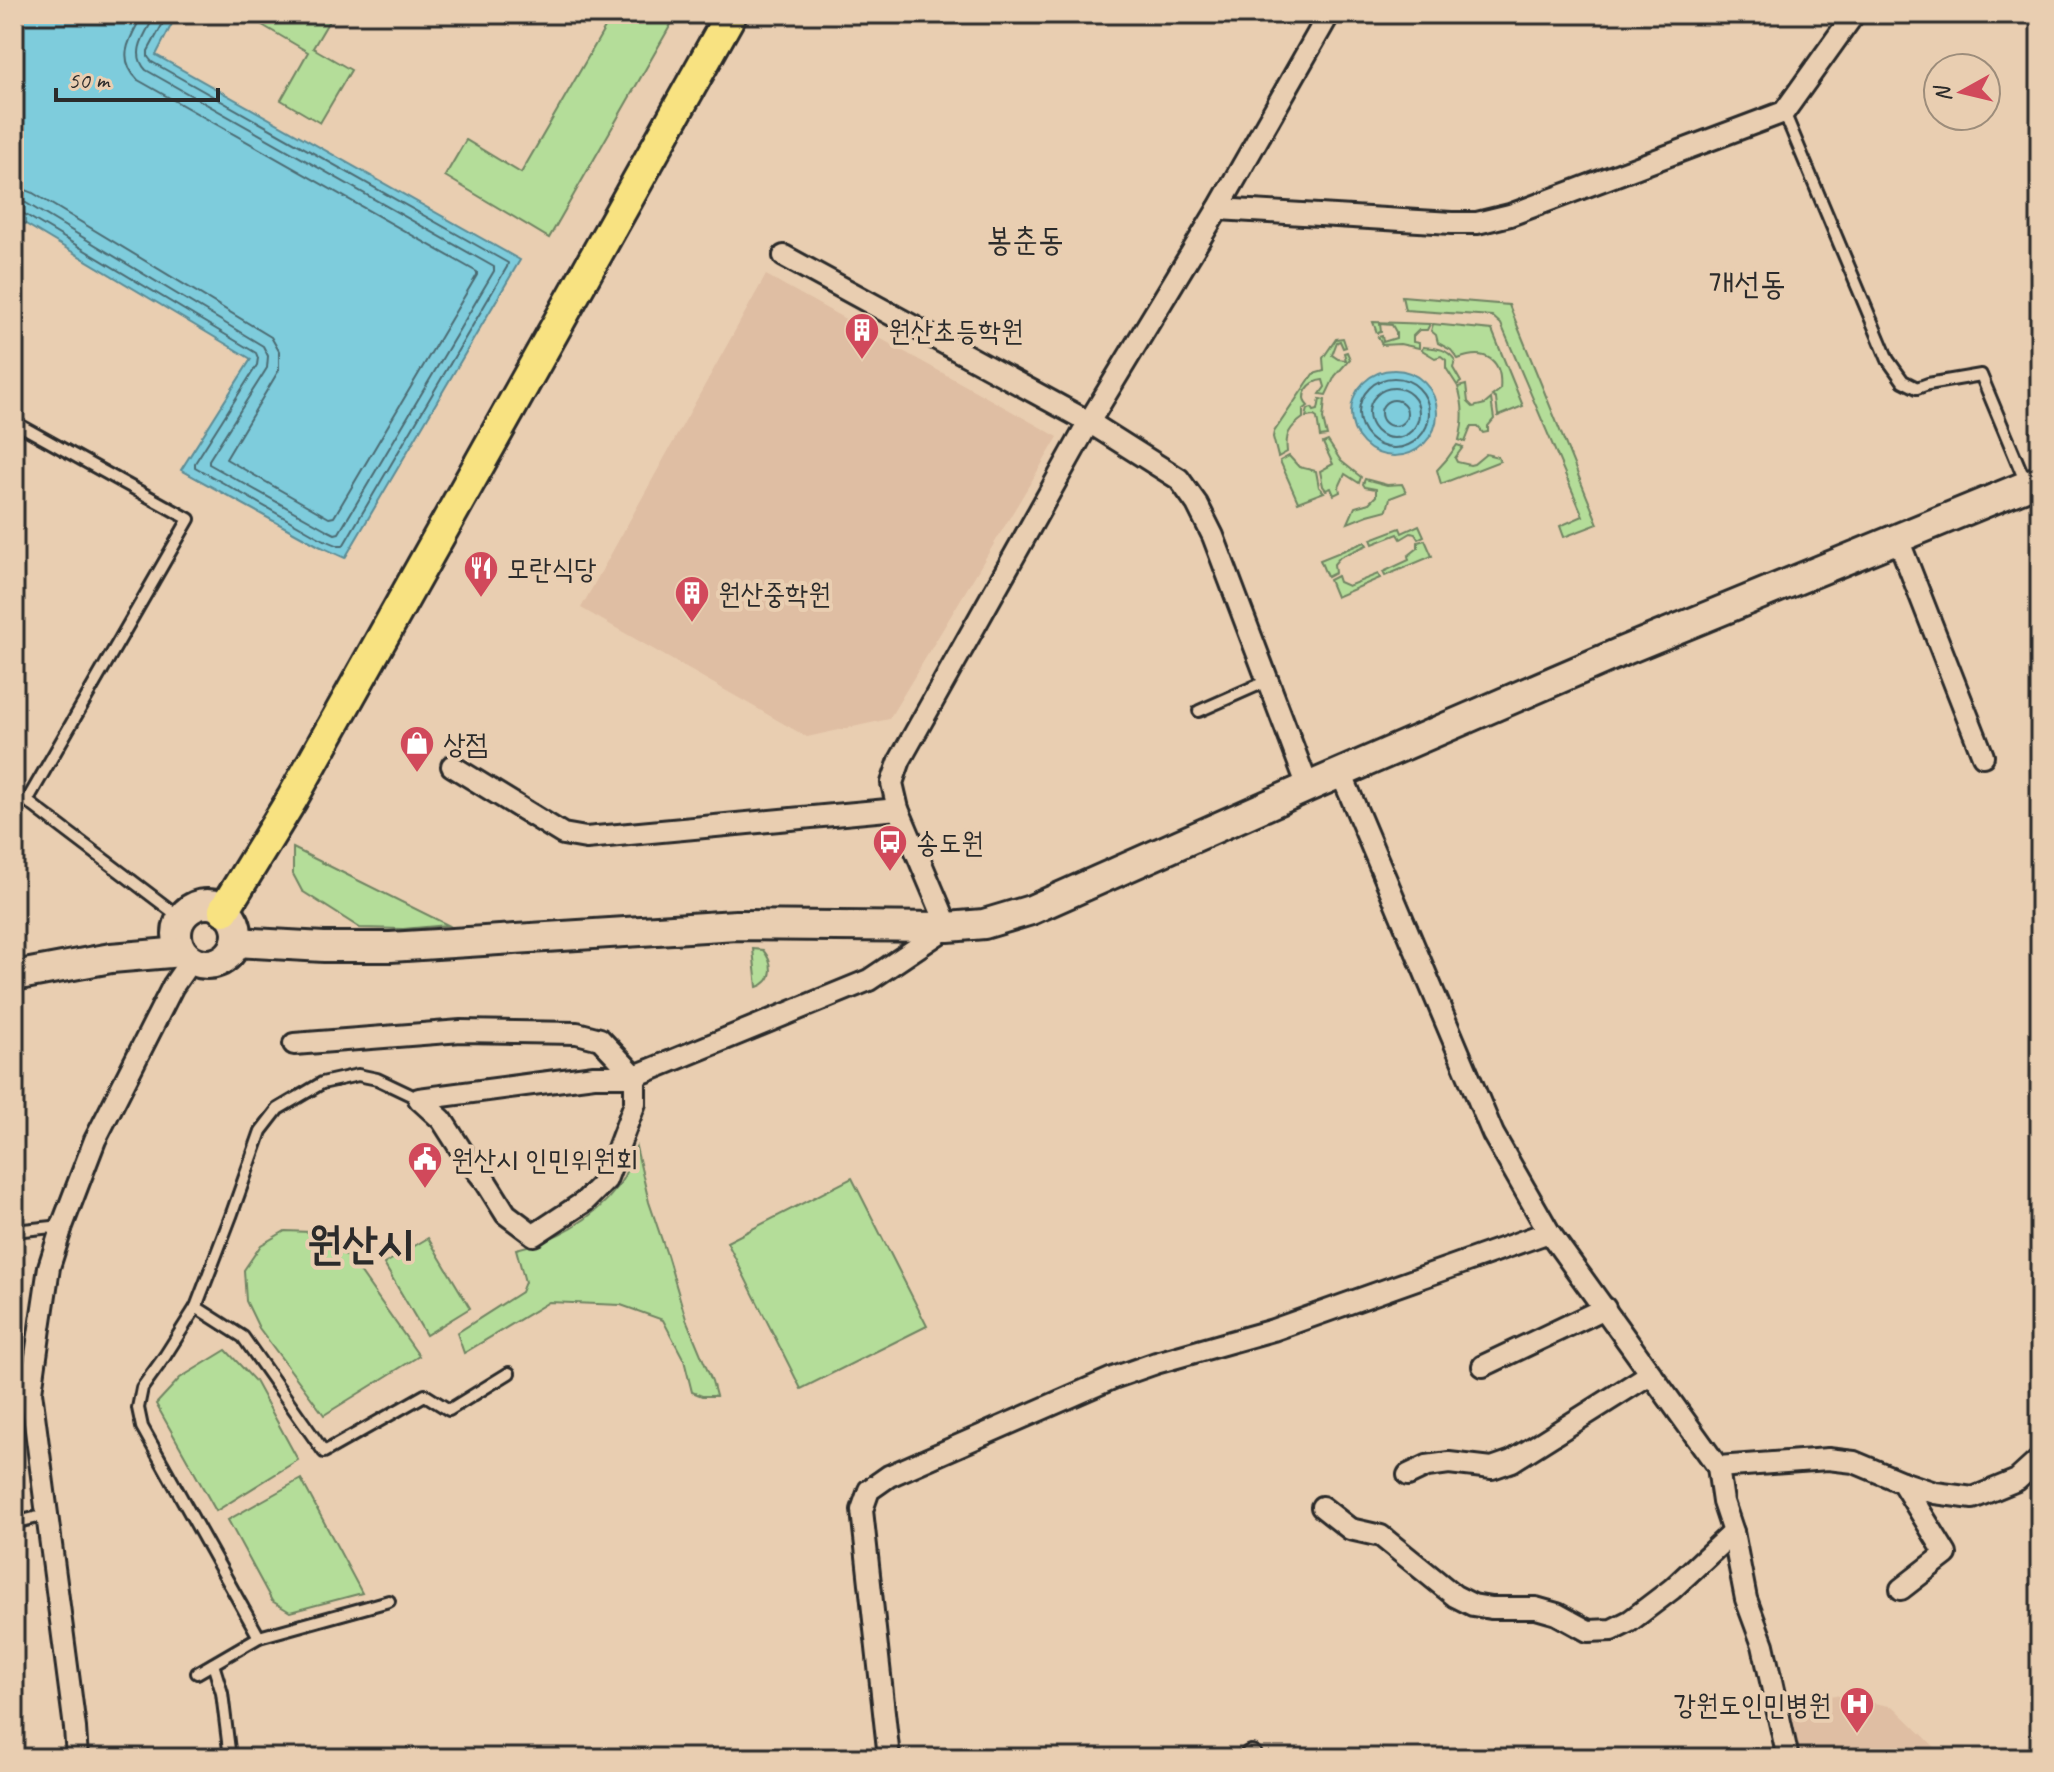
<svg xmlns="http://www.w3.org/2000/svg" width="2054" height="1772" font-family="Caveat,'Poor Story',sans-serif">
<rect width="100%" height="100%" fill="#e9ceb1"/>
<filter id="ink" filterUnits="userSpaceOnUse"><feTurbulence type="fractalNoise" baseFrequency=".0125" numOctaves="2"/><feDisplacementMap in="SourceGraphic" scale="16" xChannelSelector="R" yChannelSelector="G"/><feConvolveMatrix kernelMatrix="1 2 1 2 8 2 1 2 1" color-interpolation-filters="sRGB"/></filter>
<g filter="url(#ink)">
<g fill="#dfbea3">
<path d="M766,275L1058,437L889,719L807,737L581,608Z"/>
<path d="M1834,1695L1894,1707L1946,1758H1801L1784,1712Z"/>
<path d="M2040,1741V1758H1985Z"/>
</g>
<g fill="#b4dd99" stroke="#708462" stroke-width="2">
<path d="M255,14H333L313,48L351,70L320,123L281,100L308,52L252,19Z"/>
<path d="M613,14H677L549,238L445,176L466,140L521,173Z"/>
<path d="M1402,296L1509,305L1598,524L1564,537L1560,526L1583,516L1501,324L1492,316L1405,310Z"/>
<path d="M1373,322L1430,324L1427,330H1419L1413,336V342L1419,343V348L1400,344L1382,345L1378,337L1382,336L1383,342L1396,338V332L1392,325L1380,324L1381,332L1377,333Z"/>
<path d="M1433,324L1492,330L1523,406L1498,416L1496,399L1492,396L1500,390C1503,360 1486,348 1458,359L1451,350L1438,343L1436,335L1431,331Z"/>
<path d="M1343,338L1346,347L1343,348L1340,341L1337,342L1332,355L1338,359L1346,360L1344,353L1347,352L1350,359L1335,376L1326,395L1320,394L1325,387L1323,380C1309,381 1298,396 1308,406L1303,410V418C1289,428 1285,435 1287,452L1278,457L1273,437L1274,432L1313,374L1324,371L1323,358L1336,339Z"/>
<path d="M1423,347C1437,348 1446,348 1455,360L1453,368L1461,382L1457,385L1446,368V360L1441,356L1435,358L1422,350Z"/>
<path d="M1466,385L1468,402L1473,407L1485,404L1491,399L1494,419L1488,426V432L1483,433L1478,427H1471L1465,442L1459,440C1464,421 1464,406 1458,387Z"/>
<path d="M1320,399L1325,400L1323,419L1327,436L1320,437L1317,418L1314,416L1306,417L1308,409L1312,408L1314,411L1318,410Z"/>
<path d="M1328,441L1341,461L1361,477L1359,483L1345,474L1339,487L1340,492L1334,495L1331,488L1326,490L1323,486L1320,471L1333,464L1323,443Z"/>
<path d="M1457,445L1463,447L1455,458L1457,462L1470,465L1474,464L1486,454L1498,457L1500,461L1441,484L1437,470L1447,459Z"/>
<path d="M1289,456L1299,467L1316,471L1319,487L1324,492L1298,502L1280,461Z"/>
<path d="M1365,479L1387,485L1402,484L1406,492L1390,498L1387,510L1368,515L1348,523L1355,507L1369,503L1376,496V489L1365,487L1363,484Z"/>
<path d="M1419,525L1424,536L1418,539L1415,534L1411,533L1401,539L1398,534L1373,544L1371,539L1400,528L1402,533Z"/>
<path d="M1425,540L1432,556L1385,576L1383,572L1409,560L1408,556L1418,548V542Z"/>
<path d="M1365,542L1367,545L1340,557L1334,564L1335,573L1327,577L1320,560Z"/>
<path d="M1378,574L1380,578L1336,597L1329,580L1337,576L1339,582L1348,586Z"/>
<path d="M293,848L448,925L403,929L360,928L302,891L293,874Z"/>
<path d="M753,949L763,950C773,962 776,981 757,987Z"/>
<path d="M636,1147L649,1202L667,1255L686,1319L712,1381L716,1396H702L692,1392L684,1360L663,1320L621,1305L549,1302L464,1353L457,1333L521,1292L525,1282L516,1249C554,1241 593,1220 617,1188C626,1177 630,1160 636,1147Z"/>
<path d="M852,1178L927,1326L801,1389L727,1242Z"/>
<path d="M285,1231L311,1232L351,1259L419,1356L324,1415L259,1328L246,1301L244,1270L261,1245Z"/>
<path d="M428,1238L470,1308L426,1335L384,1264Z"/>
<path d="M226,1350L255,1381L298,1460L216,1511L156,1404L180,1378Z"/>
<path d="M301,1479L362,1593L290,1612L272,1601L228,1520Z"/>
</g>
<g fill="#7eccdc" stroke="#5d8c95" stroke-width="2">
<path d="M14,14H177L156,55L520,260L345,558L319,546L181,470L251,359L14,217Z"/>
<circle cx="1394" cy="413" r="43"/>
</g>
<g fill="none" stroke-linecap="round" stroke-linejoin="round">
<g stroke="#4c6b72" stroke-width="2">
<path d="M14,188L23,189L33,193L271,337L279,351V370L226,459L329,518L334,517L477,275V272L138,80C115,57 131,37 143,14"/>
<path d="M14,200L26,203L263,346L268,356L267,368L209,460V464L327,530L335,534L339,533L494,271V267L146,70C129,52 147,32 156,14"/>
<path d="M14,210L21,212L256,353L258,358L257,365L195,463V467L322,539L339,546H343L507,267L508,263L152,62L148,57V51L168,14"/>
<circle cx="1394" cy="413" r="35"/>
<circle cx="1394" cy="413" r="25"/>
<circle cx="1394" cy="413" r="13"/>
</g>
<g stroke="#2b2b2b" stroke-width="16">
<g id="service">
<path d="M1784,112L1888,360L1903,381L1917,388L1928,384L1981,375L2026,483"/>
<path d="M14,422L189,519L27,801"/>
<path d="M1199,711L1267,681"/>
<path d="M14,794L27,801L181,918"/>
<path d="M14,1231L62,1226"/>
<path d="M196,1307L243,1337L324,1452L425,1395L449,1410L509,1373"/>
<path d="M14,1394L31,1392"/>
<path d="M14,1523L46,1515"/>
<path d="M259,1637L142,1427L138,1408L142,1388L165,1356L196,1307L231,1216L261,1131L278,1109L322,1083L358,1075L377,1079L419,1099"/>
<path d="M213,1664L222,1693L230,1758"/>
<path d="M197,1673L259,1637L389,1601"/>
</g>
</g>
<g stroke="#2b2b2b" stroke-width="26">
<g id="minor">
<path d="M1218,209L1452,223H1477L1510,215L1784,112L1854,14"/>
<path d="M784,256L1089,422L1179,479L1197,504L1213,536L1308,787"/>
<path d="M1898,539L1983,756"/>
<path d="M452,766L563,834L586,838L898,809"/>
<path d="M1341,773L1493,1134L1549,1232L1718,1467L1828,1459L1854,1462L1902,1482L1935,1493L1973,1498L2017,1480L2040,1459"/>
<path d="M294,1044L461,1031L577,1033L600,1039L635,1076V1103L606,1180L584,1202L534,1235L506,1214L486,1182L465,1156L442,1120L419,1099L594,1076H635L869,980L948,927L898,809L892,783L900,760L1089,422L1218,209L1329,14"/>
<path d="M1483,1366L1605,1308"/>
<path d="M1718,1467L1723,1502L1733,1532L1746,1599L1763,1645L1788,1758"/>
<path d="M1408,1475L1427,1466L1449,1463L1492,1468L1512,1461L1650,1374"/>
<path d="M1322,1507L1350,1529L1381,1536L1455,1596L1473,1605L1491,1608H1536L1557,1614L1588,1631L1612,1630L1630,1621L1672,1589L1733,1532"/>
<path d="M1901,1589L1946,1554L1902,1482"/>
<path d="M1251,1756V1758"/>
<path d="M77,1758L75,1728L31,1392L40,1328L49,1267L62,1226L95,1140L173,986L191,960"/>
<path d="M889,1758L862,1510L869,1490L889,1476L1113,1378L1156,1363L1273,1330L1549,1232"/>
</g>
</g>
<g stroke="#2b2b2b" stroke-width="34">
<g id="secondary">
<circle cx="207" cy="934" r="30"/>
<path d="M236,942L324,947H390L736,925L948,927L984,924L1031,910L1308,787L1623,651L2040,480"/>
<path d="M14,976L111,958L182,952"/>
</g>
</g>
<g stroke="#2b2b2b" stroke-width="36">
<path id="primary" d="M224,910L292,799L731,14"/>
</g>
<use href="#service" stroke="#e9ceb1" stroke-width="10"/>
<use href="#minor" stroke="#e9ceb1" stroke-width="20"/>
<use href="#secondary" stroke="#e9ceb1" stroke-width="28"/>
<use href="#primary" stroke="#f8e281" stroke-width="30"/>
</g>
</g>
<defs>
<g id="building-pin" transform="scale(1.8)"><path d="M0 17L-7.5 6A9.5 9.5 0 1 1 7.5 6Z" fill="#d1495b" stroke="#e9ceb1"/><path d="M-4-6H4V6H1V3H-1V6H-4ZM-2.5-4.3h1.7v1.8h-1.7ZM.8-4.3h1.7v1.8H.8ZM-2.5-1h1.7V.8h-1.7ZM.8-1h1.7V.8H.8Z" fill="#fff"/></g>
<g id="restaurant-pin" transform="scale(1.8)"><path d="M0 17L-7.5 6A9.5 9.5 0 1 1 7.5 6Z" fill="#d1495b" stroke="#e9ceb1"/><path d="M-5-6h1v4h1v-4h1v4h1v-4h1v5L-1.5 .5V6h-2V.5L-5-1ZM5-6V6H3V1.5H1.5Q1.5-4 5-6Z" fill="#fff"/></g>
<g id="shop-pin" transform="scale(1.8)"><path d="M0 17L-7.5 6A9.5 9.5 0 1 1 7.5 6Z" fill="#d1495b" stroke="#e9ceb1"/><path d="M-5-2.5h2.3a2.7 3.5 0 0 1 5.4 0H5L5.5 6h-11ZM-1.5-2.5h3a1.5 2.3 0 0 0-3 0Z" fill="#fff"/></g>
<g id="bus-pin" transform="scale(1.8)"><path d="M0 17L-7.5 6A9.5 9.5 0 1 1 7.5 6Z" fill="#d1495b" stroke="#e9ceb1"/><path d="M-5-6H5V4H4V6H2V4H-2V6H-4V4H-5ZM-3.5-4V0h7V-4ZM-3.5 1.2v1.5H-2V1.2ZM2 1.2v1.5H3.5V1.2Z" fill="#fff"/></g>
<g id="civic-pin" transform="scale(1.8)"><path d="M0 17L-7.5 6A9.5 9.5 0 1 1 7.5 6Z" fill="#d1495b" stroke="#e9ceb1"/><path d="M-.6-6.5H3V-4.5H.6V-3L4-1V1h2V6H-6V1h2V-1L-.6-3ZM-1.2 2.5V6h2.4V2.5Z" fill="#fff"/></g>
<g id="hospital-pin" transform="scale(1.8)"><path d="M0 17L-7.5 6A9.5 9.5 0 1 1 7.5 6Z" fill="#d1495b" stroke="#e9ceb1"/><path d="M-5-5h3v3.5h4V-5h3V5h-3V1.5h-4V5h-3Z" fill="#fff"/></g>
</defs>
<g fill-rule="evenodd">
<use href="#building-pin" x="862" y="330"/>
<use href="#restaurant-pin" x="481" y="568"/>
<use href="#building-pin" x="692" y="593"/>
<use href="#shop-pin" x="417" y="743"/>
<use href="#bus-pin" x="890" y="842"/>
<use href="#civic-pin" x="425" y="1159"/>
<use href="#hospital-pin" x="1857" y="1704"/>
</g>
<g text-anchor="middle" stroke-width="8" stroke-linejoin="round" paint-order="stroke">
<g font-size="28" fill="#2b2b2b" stroke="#e9ceb1" text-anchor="start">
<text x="888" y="340">원산초등학원</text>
<text x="507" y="578">모란식당</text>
<text x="718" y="603">원산중학원</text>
<text x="443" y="753">상점</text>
<text x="916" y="852">송도원</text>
<text x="451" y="1169">원산시 인민위원회</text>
<text x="1831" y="1714" text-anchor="end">강원도인민병원</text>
</g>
<g font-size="32" fill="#2b2b2b" stroke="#e9ceb1">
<text x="1025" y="250">봉춘동</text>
<text x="1747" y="294">개선동</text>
</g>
<g font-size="44" font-weight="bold" fill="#2b2b2b" stroke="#e9ceb1">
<text x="360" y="1258">원산시</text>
</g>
</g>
<rect width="2054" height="1772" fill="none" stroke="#e9ceb1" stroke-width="48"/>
<rect x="24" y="24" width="2006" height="1724" fill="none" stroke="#2b2b2b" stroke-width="3" filter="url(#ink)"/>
<g transform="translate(1962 92) rotate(262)"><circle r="38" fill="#e9ceb1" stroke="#9d8d7b" stroke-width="2"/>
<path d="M0-6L14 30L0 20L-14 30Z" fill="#d1495b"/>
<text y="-12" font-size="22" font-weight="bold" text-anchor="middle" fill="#2b2b2b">N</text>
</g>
<path d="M56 88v12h162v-12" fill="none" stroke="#2b2b2b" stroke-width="4"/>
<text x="68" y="88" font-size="24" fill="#2b2b2b" stroke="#e9ceb1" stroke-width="6" paint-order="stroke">50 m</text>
</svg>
